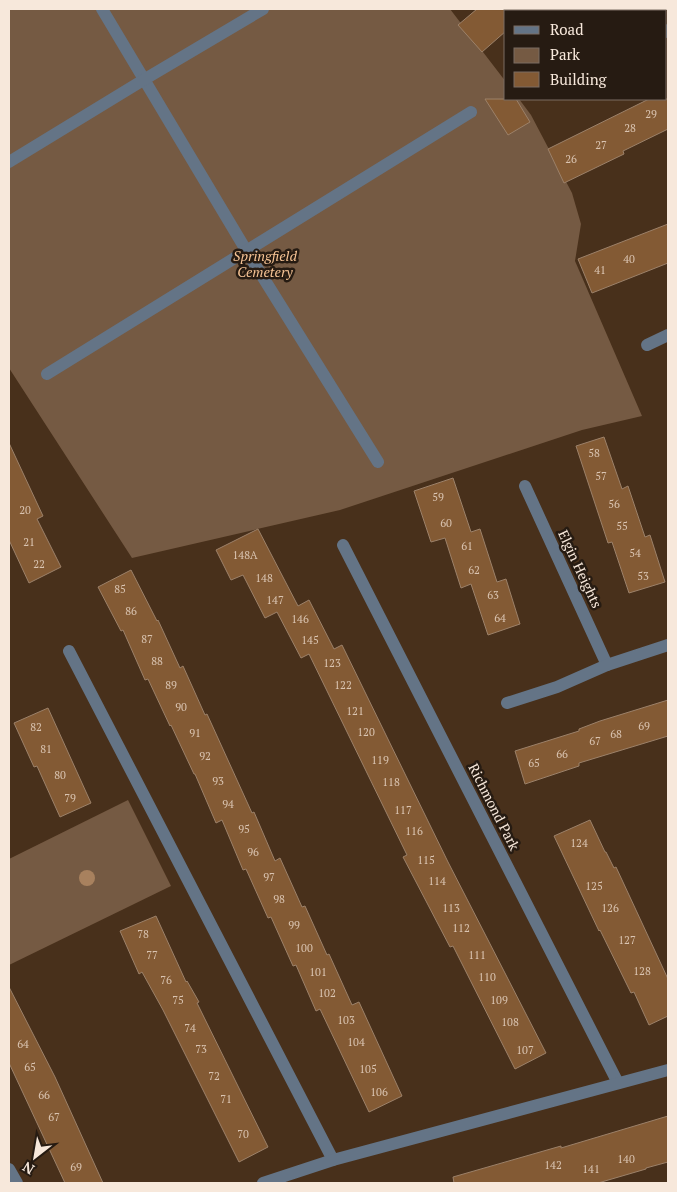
<svg xmlns="http://www.w3.org/2000/svg" width="677" height="1192" font-family="'PT Serif',serif">
<rect width="100%" height="100%" fill="#48301b"/>
<g fill="#755a43">
<path d="M9,9H450L506,82V99H519L531,115L572,193L581,224L575,261L642,416L582,430L340,510L132,558L9,368Z"/>
<path d="M128,800L171,886L9,965V859Z"/>
</g>
<g fill="#835a34" stroke="#9c8169">
<path d="M477,9H506V31L482,52L458,25Z"/>
<path d="M485,99H516L530,122L508,135Z"/>
<path d="M649,99H668V129L623,151L624,154L564,183L548,149Z"/>
<path d="M668,224V263L592,293L578,259Z"/>
<path d="M604,437L622,489L628,486L645,537L650,535L665,582L629,593L612,542L608,543L576,446Z"/>
<path d="M9,443L43,516L37,519L61,567L29,583L9,540Z"/>
<path d="M453,478L471,532L480,529L497,582L506,579L520,624L488,635L471,584L461,588L445,538L431,542L414,491Z"/>
<path d="M258,529L298,606L309,600L334,649L342,645L448,862L546,1053L515,1069L453,946L450,947L403,857L407,855L309,654L301,658L277,612L265,618L243,575L231,580L216,550Z"/>
<path d="M131,570L157,621L158,620L180,668L183,666L205,715L207,714L252,813L254,812L275,861L280,858L302,907L305,906L327,955L329,954L352,1005L359,1002L402,1096L369,1112L320,1009L316,1011L296,965L293,966L271,917L268,918L246,869L243,870L222,820L216,823L195,774H194L171,725L170,726L148,679L145,680L123,630L121,631L98,587Z"/>
<path d="M668,700V736L579,763V766L525,784L515,751L579,731V729L600,721Z"/>
<path d="M48,708L91,803L60,817L37,766L34,767L14,723Z"/>
<path d="M590,820L605,852H606L614,868L616,867L668,979V1016L649,1025L634,992L631,993L600,930L599,931L554,836Z"/>
<path d="M156,916L186,982L187,981L199,1002L197,1003L268,1147L239,1162L163,1010L142,972L139,974L120,931Z"/>
<path d="M9,987L55,1077L103,1183H65L9,1063Z"/>
<path d="M668,1116V1162L646,1168V1169L598,1183H454L453,1177L561,1146V1148Z"/>
</g>
<g fill="none" stroke-linecap="round" stroke-linejoin="round">
<g stroke="#647486" stroke-width="12">
<path d="M102,9L246,250L378,462"/>
<path d="M9,162L145,79L263,9"/>
<path d="M47,374L471,112"/>
</g>
<g stroke="#647486" stroke-width="12">
<path d="M666,32L668,30"/>
<path d="M647,345L668,335"/>
<path d="M525,486L607,665"/>
<path d="M343,545L618,1083"/>
<path d="M69,651L333,1160"/>
<path d="M507,703L557,687L607,665L668,645"/>
<path d="M9,1169L17,1183"/>
<path d="M263,1183L333,1160L668,1070"/>
</g>
</g>
<circle fill="#a8815e" cx="87" cy="878" r="8"/>
<g text-anchor="middle" stroke-width="5" stroke-linejoin="round" paint-order="stroke">
<g font-size="11" fill="#dac4b1">
<text x="651" y="118">29</text>
<text x="630" y="132">28</text>
<text x="601" y="149">27</text>
<text x="571" y="163">26</text>
<text x="629" y="263">40</text>
<text x="600" y="274">41</text>
<text x="594" y="457">58</text>
<text x="601" y="480">57</text>
<text x="438" y="501">59</text>
<text x="614" y="508">56</text>
<text x="25" y="514">20</text>
<text x="446" y="527">60</text>
<text x="622" y="530">55</text>
<text x="29" y="546">21</text>
<text x="467" y="550">61</text>
<text x="635" y="557">54</text>
<text x="245" y="559">148A</text>
<text x="39" y="568">22</text>
<text x="474" y="574">62</text>
<text x="643" y="580">53</text>
<text x="264" y="582">148</text>
<text x="120" y="593">85</text>
<text x="493" y="599">63</text>
<text x="275" y="604">147</text>
<text x="131" y="615">86</text>
<text x="500" y="622">64</text>
<text x="300" y="623">146</text>
<text x="147" y="643">87</text>
<text x="310" y="644">145</text>
<text x="157" y="665">88</text>
<text x="332" y="667">123</text>
<text x="171" y="689">89</text>
<text x="343" y="689">122</text>
<text x="181" y="711">90</text>
<text x="355" y="715">121</text>
<text x="644" y="730">69</text>
<text x="36" y="731">82</text>
<text x="366" y="736">120</text>
<text x="195" y="737">91</text>
<text x="616" y="738">68</text>
<text x="595" y="745">67</text>
<text x="46" y="753">81</text>
<text x="562" y="758">66</text>
<text x="205" y="760">92</text>
<text x="380" y="764">119</text>
<text x="534" y="767">65</text>
<text x="60" y="779">80</text>
<text x="218" y="785">93</text>
<text x="391" y="786">118</text>
<text x="70" y="802">79</text>
<text x="228" y="808">94</text>
<text x="403" y="814">117</text>
<text x="244" y="833">95</text>
<text x="414" y="835">116</text>
<text x="579" y="847">124</text>
<text x="253" y="856">96</text>
<text x="426" y="864">115</text>
<text x="269" y="881">97</text>
<text x="437" y="885">114</text>
<text x="594" y="890">125</text>
<text x="279" y="903">98</text>
<text x="451" y="912">113</text>
<text x="610" y="912">126</text>
<text x="294" y="929">99</text>
<text x="461" y="932">112</text>
<text x="143" y="938">78</text>
<text x="627" y="944">127</text>
<text x="304" y="952">100</text>
<text x="152" y="959">77</text>
<text x="477" y="959">111</text>
<text x="642" y="975">128</text>
<text x="318" y="976">101</text>
<text x="487" y="981">110</text>
<text x="166" y="984">76</text>
<text x="327" y="997">102</text>
<text x="178" y="1004">75</text>
<text x="499" y="1004">109</text>
<text x="346" y="1024">103</text>
<text x="510" y="1026">108</text>
<text x="190" y="1032">74</text>
<text x="356" y="1046">104</text>
<text x="23" y="1048">64</text>
<text x="201" y="1053">73</text>
<text x="525" y="1054">107</text>
<text x="30" y="1071">65</text>
<text x="368" y="1073">105</text>
<text x="214" y="1080">72</text>
<text x="379" y="1096">106</text>
<text x="44" y="1099">66</text>
<text x="226" y="1103">71</text>
<text x="54" y="1121">67</text>
<text x="243" y="1138">70</text>
<text x="626" y="1163">140</text>
<text x="553" y="1169">142</text>
<text x="76" y="1171">69</text>
<text x="591" y="1173">141</text>
</g>
<g font-size="14" font-style="italic" fill="#f7c495" stroke="#261b12">
<text x="265" y="261">Springfield<tspan x="265" dy="16">Cemetery</tspan></text>
</g>
<g font-size="14" fill="#f7e8db" stroke="#261b12">
<text transform="translate(580 569) rotate(65)" y="5">Elgin Heights</text>
<text transform="translate(494 807) rotate(63)" y="5">Richmond Park</text>
</g>
</g>
<rect width="677" height="1192" fill="none" stroke="#f7e8db" stroke-width="20"/>
<rect x="504" y="10" width="162" height="90" fill="#261b12" stroke="#7a6d62"/>
<rect x="514" y="26" width="25" height="8" fill="#647486" stroke="#7a6d62"/>
<text x="550" y="35" font-size="15" fill="#f7e8db">Road</text>
<rect x="514" y="48" width="25" height="15" fill="#755a43" stroke="#7a6d62"/>
<text x="550" y="60" font-size="15" fill="#f7e8db">Park</text>
<rect x="514" y="72" width="25" height="15" fill="#835a34" stroke="#7a6d62"/>
<text x="550" y="85" font-size="15" fill="#f7e8db">Building</text>
<g transform="translate(35 1157) rotate(211)" stroke="#261b12" stroke-width="4" paint-order="stroke">
<path d="M0-4L9 19L0 12L-9 19Z" fill="#f7e8db"/>
<text y="-8" font-size="14" font-weight="bold" text-anchor="middle" fill="#f7e8db">N</text>
</g>
</svg>
